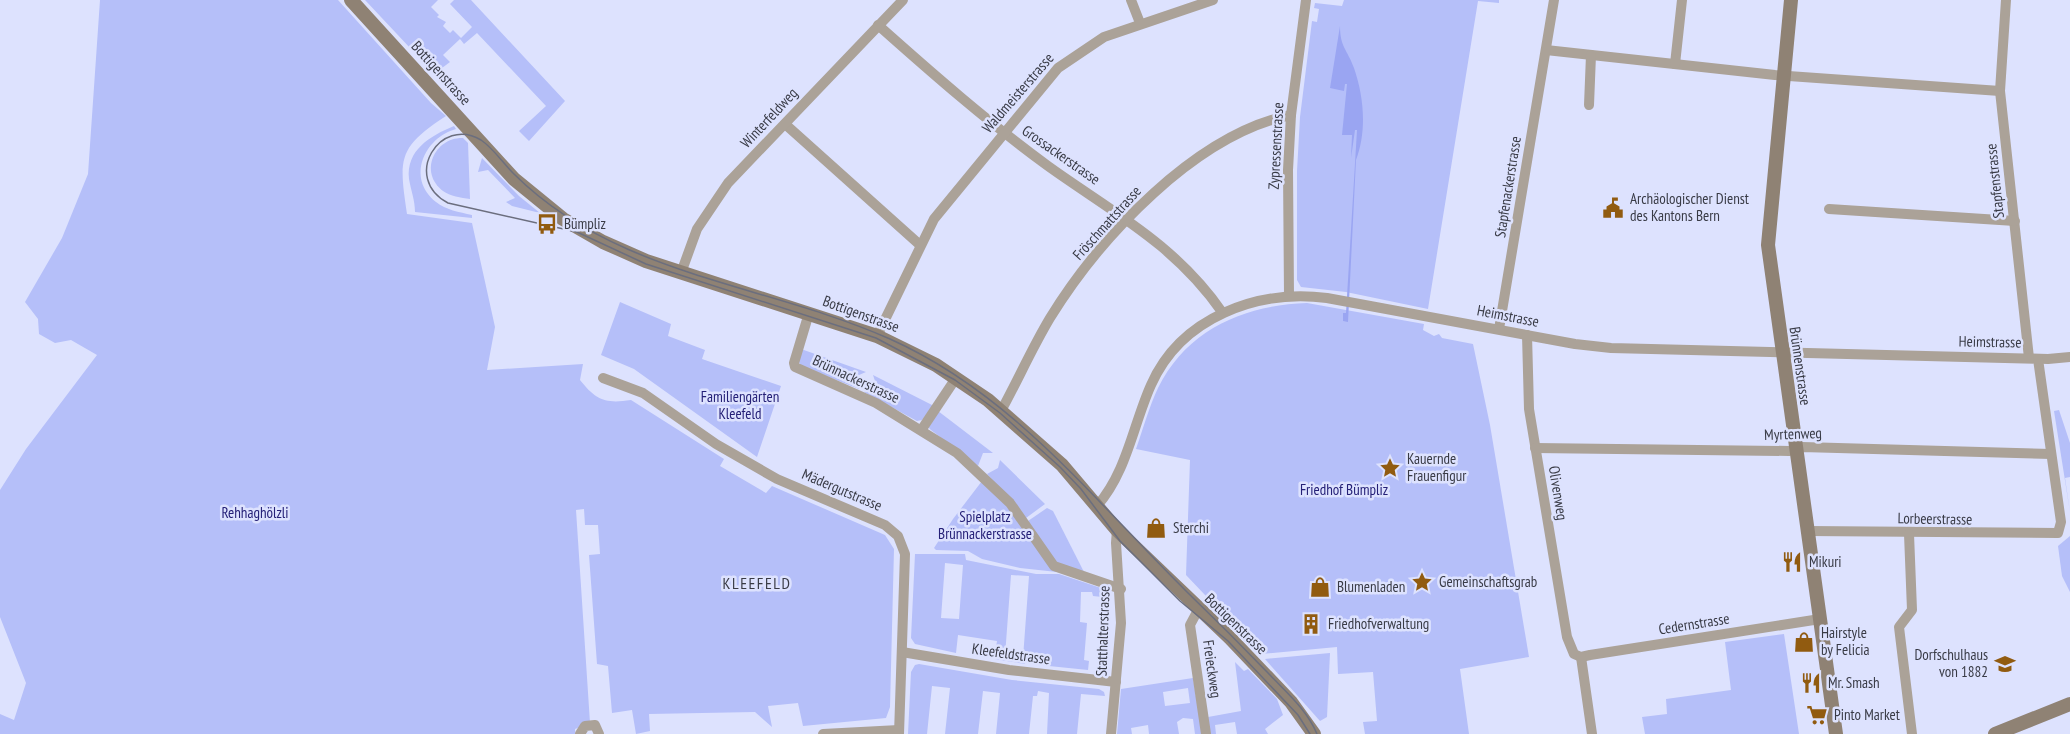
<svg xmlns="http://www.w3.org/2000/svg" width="2070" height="734" font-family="'PT Sans Narrow',sans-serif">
<rect width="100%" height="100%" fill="#dde2fe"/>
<g fill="#b5bff9" fill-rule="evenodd">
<path d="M100,0H338L431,103L446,116C397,148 399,159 407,214L472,223L495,327L487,370L583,364L580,380C596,400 605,404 631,400L724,459L720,466L766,493L772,486L885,535L894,549L890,707L886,718L803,726L798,703L768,706L772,727L755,712L649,714L650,731L636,734L632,710L612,713L608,666L597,664L589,555L600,554L598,525H585L584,509L576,510L590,723L575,729V734H0V714L14,720L26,683L0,617V490L26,449L97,355L71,340L55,343L39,334L38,319L25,302L62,238L88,174Z"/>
<path d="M365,0H438L431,7L439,15L437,17L446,22L443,26L450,33L453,30L461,38L472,27L450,4L454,0H471L565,101L529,141L519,131L546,106L477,33L464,44L460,39L443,55L450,62L434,74L431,70L437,64L418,43L411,49Z"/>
<path d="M1344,0H1499V3L1478,1L1428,309L1346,292L1301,287L1297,280V171L1300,117L1312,21L1317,22L1319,9L1314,8L1315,3L1342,6Z"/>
<path d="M454,126L456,129C424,138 406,178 436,202C446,210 459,212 472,215V218L415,212C415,200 411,191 409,179C406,150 430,136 454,126Z"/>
<path d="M463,138L468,143L470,199C461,198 450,196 443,191C418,172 435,137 463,138Z"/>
<path d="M482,158L519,196L540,213L512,206L506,202L515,198L488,170L478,172Z"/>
<path d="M620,302L671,324L668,336L705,350L702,359L781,386L757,457L634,369L601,355Z"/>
<path d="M1307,303L1424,324L1423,330L1434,336L1439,334L1442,338L1473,344L1490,425L1529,657L1460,669L1469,734H1365L1363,722L1377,721L1373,672L1338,674L1337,647L1261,654L1186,575L1190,460L1136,449C1143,429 1149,407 1158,388C1187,329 1245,305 1307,303Z"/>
<path d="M801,349L866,372L859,375L856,381L859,389L801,366L799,362Z"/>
<path d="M873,375L934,406L922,420L917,421L864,392L872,388L875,381Z"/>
<path d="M2059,410L2070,443V477L2065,478L2070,512L2054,411Z"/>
<path d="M938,411L993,453H983L978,466L931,430L928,427Z"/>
<path d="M1000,460L1045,504L1026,518L987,474L998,468Z"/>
<path d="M982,481L1007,505L1057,572L1020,568L982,559L968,551L936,550L934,548L953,519Z"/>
<path d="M1047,508L1053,511L1085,574L1057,564L1028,521Z"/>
<path d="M2070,536V592L2062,576L2058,546Z"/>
<path d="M915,554H965L966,560L1036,574H1059L1107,590L1110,603L1102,607V597L1093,596L1092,592H1081L1080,622L1087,623L1084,660L1089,661L1088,670L1049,666L1050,656L1027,653L1025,664L994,659L997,641L958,635L956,653L915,644L911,638ZM945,563L963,565L959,619L941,618ZM1011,575L1029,576L1023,658L1005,656Z"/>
<path d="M1784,634L1799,734H1645L1642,717L1667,714L1666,699L1731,690L1725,642Z"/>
<path d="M1330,653L1327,717L1320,721L1265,659Z"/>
<path d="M1235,662L1244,671L1248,669L1277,699L1283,715L1265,729L1268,734H1237L1235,722L1215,725L1216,734H1210L1208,717L1241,711Z"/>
<path d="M919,664L1012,680L1099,689L1104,692L1105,696L1081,694L1077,734H1047L1049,693L1038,691L1037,696H1033L1029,734H996L1000,693L983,691L978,734H945L950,688L932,686L927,734H908L911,672L915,665Z"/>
<path d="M1193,678L1202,734H1195L1193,719L1183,718L1177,722L1179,734H1149L1148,725L1131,728L1132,734H1117L1121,689ZM1188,688L1190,703L1165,706L1163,692Z"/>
</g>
<path fill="#9aa5f2" d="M1340,26C1340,47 1347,49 1354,68C1364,97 1367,131 1356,160L1348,322L1343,321V313H1346L1357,130H1355L1351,158L1352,135H1342L1347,84H1345L1344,91L1330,88Z"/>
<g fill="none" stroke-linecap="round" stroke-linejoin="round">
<g stroke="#aba298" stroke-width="10">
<path d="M1131,0L1140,23"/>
<path d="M2006,0L2000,91L2029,358"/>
<path d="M878,25C933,74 989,123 1048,166C1112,212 1175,244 1222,312"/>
<path d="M1546,50L1775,75L2000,91"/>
<path d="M1675,64L1682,0"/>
<path d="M1589,105L1591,55"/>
<path d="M785,124L920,245"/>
<path d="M1829,209L2015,221"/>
<path d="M681,273L697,229L728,183L903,0"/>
<path d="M1289,295L1288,170L1291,115L1306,0"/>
<path d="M809,313L794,363L795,367L876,403L957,453L1010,503L1054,566L1121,589"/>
<path d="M1499,329L1554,0"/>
<path d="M1527,335L1529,409L1567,637L1574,654L1581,657L1590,655L1820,619"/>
<path d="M877,336L934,219L1058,68L1104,37L1213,0"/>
<path d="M603,378L643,393L716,444L777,479L885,525L898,536L905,554L899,734"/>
<path d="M1001,411C1018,380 1032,348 1050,318C1100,237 1196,134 1291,115"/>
<path d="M922,429L956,378"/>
<path d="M1535,448L1789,451L1802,447L2051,454"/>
<path d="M1097,506C1127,472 1133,425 1151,385C1181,317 1258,289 1327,298L1575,344L1611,348L2048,359L2070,357"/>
<path d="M1807,531L2058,533L2061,522L2038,359"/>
<path d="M1909,534L1912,610L1899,627L1912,734"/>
<path d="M1198,610L1190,625L1206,734"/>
<path d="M902,652L1009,670L1116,682"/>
<path d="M1581,657L1592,734"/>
<path d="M580,734L585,726L595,725L599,734"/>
<path d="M823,734L899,730"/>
<path d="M1111,734L1121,623L1116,543L1117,530"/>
</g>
<g stroke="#8f8274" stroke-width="14">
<path d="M351,0L514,179L563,219L603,242L646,261L877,336L936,365L988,400L1062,465L1117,530L1230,638L1291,702L1314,734"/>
<path d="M1791,0L1768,245L1836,734"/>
<path d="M1995,734L2070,704"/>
</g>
<path stroke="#6b6e7e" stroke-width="1.5" d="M1310,734L1298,715L1228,641L1180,601L1120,541L1081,489L1060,467L1000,413L955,380L876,338L646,264L577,232L448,203C401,178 440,115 481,140C493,148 503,163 514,174C616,276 764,283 890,339C1013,394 1094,500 1187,592C1215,619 1243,647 1270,675C1287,693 1307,710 1317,734"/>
</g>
<defs>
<g id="civic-bare" transform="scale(1.62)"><path d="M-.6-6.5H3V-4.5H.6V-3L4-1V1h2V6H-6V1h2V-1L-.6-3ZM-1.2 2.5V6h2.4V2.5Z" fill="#915b10" stroke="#dde2fe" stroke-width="2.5" paint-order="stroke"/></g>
<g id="bus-bare" transform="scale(1.62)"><path d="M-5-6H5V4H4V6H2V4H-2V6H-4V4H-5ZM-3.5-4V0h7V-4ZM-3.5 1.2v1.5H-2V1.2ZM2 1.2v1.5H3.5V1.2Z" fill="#915b10" stroke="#dde2fe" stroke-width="2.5" paint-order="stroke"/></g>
<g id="sight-bare" transform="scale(1.62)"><path d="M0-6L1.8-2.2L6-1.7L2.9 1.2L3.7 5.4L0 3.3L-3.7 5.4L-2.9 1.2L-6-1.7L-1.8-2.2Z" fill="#915b10" stroke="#dde2fe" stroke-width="2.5" paint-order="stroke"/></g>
<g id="shop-bare" transform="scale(1.62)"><path d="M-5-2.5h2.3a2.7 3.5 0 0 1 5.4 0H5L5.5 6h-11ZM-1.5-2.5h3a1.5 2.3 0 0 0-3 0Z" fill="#915b10" stroke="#dde2fe" stroke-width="2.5" paint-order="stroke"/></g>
<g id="restaurant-bare" transform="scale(1.62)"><path d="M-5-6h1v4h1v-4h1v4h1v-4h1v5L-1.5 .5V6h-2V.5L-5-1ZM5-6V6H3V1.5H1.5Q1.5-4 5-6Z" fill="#915b10" stroke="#dde2fe" stroke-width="2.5" paint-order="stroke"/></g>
<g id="building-bare" transform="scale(1.62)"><path d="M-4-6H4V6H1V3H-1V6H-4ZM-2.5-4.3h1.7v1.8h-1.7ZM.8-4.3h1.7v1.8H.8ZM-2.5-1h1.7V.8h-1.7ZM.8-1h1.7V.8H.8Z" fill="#915b10" stroke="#dde2fe" stroke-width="2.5" paint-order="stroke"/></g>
<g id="school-bare" transform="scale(1.62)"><path d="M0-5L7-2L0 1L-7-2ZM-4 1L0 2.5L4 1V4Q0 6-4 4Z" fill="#915b10" stroke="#dde2fe" stroke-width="2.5" paint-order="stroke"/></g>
<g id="supermarket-bare" transform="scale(1.62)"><path d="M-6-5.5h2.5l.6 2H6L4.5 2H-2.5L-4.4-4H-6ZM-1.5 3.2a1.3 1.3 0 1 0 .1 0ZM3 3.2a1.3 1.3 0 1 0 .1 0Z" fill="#915b10" stroke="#dde2fe" stroke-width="2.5" paint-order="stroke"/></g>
</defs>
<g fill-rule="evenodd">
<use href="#civic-bare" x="1613" y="208"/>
<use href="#bus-bare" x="547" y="224"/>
<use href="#sight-bare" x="1390" y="468"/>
<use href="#shop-bare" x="1156" y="528"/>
<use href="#restaurant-bare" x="1792" y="562"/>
<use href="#sight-bare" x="1422" y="582"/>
<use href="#shop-bare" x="1320" y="587"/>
<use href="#building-bare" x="1311" y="624"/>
<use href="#shop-bare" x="1804" y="642"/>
<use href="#school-bare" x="2005" y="664"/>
<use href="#restaurant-bare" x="1811" y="683"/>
<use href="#supermarket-bare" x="1817" y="715"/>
</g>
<g text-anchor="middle" stroke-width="5" stroke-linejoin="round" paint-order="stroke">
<g font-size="15" fill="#393b46" stroke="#dde2fe">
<text transform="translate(441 73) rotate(48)" y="5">Bottigenstrasse</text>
<text transform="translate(1018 93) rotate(-49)" y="5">Waldmeisterstrasse</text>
<text transform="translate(769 118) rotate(-47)" y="5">Winterfeldweg</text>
<text transform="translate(1276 146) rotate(-87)" y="5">Zypressenstrasse</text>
<text transform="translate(1061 155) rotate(35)" y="5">Grossackerstrasse</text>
<text transform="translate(1995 181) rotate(-96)" y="5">Stapfenstrasse</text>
<text transform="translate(1508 187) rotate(-81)" y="5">Stapfenackerstrasse</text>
<text transform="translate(1107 223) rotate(-48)" y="5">Fröschmattstrasse</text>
<text transform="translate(861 314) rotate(20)" y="5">Bottigenstrasse</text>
<text transform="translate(1508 316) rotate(11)" y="5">Heimstrasse</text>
<text transform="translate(1990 342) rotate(1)" y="5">Heimstrasse</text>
<text transform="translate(1800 366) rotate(82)" y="5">Brünnenstrasse</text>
<text transform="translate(856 379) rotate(25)" y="5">Brünnackerstrasse</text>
<text transform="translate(1793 434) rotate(-2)" y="5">Myrtenweg</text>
<text transform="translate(842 490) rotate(23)" y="5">Mädergutstrasse</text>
<text transform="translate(1558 493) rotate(81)" y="5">Olivenweg</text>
<text transform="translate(1935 519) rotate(1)" y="5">Lorbeerstrasse</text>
<text transform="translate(1236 624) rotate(44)" y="5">Bottigenstrasse</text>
<text transform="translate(1694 624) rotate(-9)" y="5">Cedernstrasse</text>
<text transform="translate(1103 631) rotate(-88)" y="5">Statthalterstrasse</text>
<text transform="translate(1011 654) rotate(8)" y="5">Kleefeldstrasse</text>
<text transform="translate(1212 669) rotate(82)" y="5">Freieckweg</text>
</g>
<g font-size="15" fill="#393b46" stroke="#dde2fe" text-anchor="start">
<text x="1630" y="204">Archäologischer Dienst<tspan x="1630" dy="17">des Kantons Bern</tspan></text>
<text x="564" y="229">Bümpliz</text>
<text x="1407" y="464">Kauernde<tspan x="1407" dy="17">Frauenfigur</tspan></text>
<text x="1173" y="533">Sterchi</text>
<text x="1809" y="567">Mikuri</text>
<text x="1439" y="587">Gemeinschaftsgrab</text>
<text x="1337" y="592">Blumenladen</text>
<text x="1328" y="629">Friedhofverwaltung</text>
<text x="1821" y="638">Hairstyle<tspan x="1821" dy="17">by Felicia</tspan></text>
<text x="1988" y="660" text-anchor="end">Dorfschulhaus<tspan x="1988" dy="17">von 1882</tspan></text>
<text x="1828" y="688">Mr. Smash</text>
<text x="1834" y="720">Pinto Market</text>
</g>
<g font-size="15" fill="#252077" stroke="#dde2fe">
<text x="740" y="402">Familiengärten<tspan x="740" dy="17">Kleefeld</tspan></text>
<text x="1344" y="495">Friedhof Bümpliz</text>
<text x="255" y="518">Rehhaghölzli</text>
<text x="985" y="522">Spielplatz<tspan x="985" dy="17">Brünnackerstrasse</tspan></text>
</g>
<g font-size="16" letter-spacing="1.5" fill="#393b46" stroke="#dde2fe">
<text x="757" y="589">KLEEFELD</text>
</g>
</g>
</svg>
